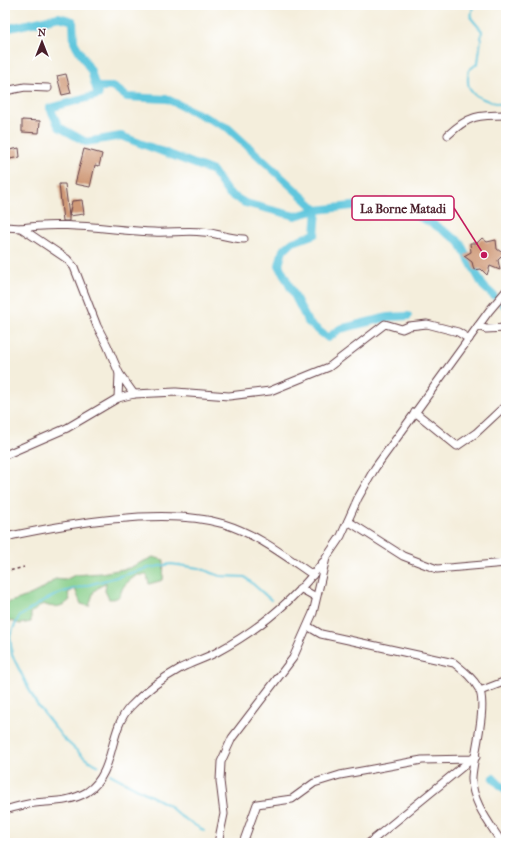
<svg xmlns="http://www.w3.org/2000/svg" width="511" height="848" font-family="'IM FELL French Canon',serif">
<rect width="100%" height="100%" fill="#fff"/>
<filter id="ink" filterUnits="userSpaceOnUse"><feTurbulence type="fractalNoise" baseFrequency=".025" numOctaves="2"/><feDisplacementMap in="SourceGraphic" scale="8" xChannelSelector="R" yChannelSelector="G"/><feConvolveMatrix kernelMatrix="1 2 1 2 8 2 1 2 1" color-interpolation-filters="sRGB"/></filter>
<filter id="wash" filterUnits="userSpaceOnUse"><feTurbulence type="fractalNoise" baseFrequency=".012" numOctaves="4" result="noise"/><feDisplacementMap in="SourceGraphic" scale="16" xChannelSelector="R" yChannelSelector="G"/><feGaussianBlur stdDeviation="0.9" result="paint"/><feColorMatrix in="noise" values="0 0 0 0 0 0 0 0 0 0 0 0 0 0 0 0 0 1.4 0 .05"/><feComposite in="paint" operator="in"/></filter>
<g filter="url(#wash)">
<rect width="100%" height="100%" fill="#f4eedc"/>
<path fill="#85cd88" stroke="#68765a" d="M153,557L164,560L163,580L149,584L147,575H137C133,578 127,582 124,586C119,593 123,599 109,599L105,591L106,582L94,591L89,606L81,604L75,589L68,593L70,600C62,607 54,609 43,604L31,613V622L20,624L6,619V603C22,599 43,591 55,579L65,580L75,575L101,573L129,568Z"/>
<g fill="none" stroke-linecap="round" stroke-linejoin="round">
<g stroke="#5fc6dd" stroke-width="2">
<path d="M473,5L471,18L482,31L478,63L469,70C463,97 480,98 502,105"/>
<path d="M5,634L10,635L19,617L43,601L63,592L149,568L171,564L199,568L220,576L245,577L271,600"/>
<path d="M10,635L12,655L36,703L63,738L86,759L99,766"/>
<path d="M110,774L168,805L179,815L204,831"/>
</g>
<g stroke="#5fc6dd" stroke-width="8">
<path d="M5,29L59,17L73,21L74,42L91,71L98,95L50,108L59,127L86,142L121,136L174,156L213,171L228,193L245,203L295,216L317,210L387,202L430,222L459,241L483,286L493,295"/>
<path d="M96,87H114L127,97L167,99L228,128L317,210L315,234L293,242L283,250L279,265L308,322L328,338L340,329L388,317L408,316"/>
<path d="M503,304L506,306"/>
<path d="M493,778L506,791"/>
</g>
</g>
<g id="blocks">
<g fill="#cf9977">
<path d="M66,74L71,93L62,95L57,76Z"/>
<path d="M22,120L40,121L39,133L22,132Z"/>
<path d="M19,148L20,157L5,160V151Z"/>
<path d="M84,149L102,154L99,166L95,165L90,187L75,184Z"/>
<path d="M59,184H65L69,216L72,201L82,200L84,214L69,216V221H63Z"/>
<path d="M482,238L487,242L496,240L497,249L504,254L498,260L500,270L490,266L487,275L481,269L474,270L472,262L464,256L471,252L470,243H477Z"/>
</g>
</g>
</g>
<g filter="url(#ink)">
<use href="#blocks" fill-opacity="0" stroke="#643e46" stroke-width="1"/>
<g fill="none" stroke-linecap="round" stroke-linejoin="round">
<g stroke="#643e46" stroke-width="9">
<g id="street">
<path d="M5,91L25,87L48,88"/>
<path d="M448,135C469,115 479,115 506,115"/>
<path d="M5,227L21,228L67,259L74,267L97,326L107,345L119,373L134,394"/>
<path d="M21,228C64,221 110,230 154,232C170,233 186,230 203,232C217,233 230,239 244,239"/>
<path d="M478,326L486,329L506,328"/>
<path d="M118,398L119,373"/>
<path d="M415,412L457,446L476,433L506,405"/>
<path d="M5,455L67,428L118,398L134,394L176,392L229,396L270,391L329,367L385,324L402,329L409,326L427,324L458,332L469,339"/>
<path d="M348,521L403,556L437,569L506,563"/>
<path d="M5,537C66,524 164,506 224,524C257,534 285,556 313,575"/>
<path d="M300,588L316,597"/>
<path d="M309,627L321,634L454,663C464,671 473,678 479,689C488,705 473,758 472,777C471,801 490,824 502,843"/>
<path d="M480,691L506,681"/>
<path d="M5,810C15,807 25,804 35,803C54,801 70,802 87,792C116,773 108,730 130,707C145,691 163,678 181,668C193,662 206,658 217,652C258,630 295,599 323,562"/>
<path d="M218,843L224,814L220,781L221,762L232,738L293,658L313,613L326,558L341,536L358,498L375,468L489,311L506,291"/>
<path d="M243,843L257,804L292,799L314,783L340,775L422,760L472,759L476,757"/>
<path d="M369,843L472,759"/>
</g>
</g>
<path stroke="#643e46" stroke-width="1.5" stroke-dasharray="3 3" stroke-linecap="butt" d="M5,572L24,567"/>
<use href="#street" stroke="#fff" stroke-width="7"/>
</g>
</g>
<path fill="none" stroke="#c2185b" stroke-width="1.5" d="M484 255L454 208"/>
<circle fill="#c2185b" stroke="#fff" stroke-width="1.5" cx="484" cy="255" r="4"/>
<rect fill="#fff" stroke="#c2185b" stroke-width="1.5" x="352" y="196" width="102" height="24" rx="4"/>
<g font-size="12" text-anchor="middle" font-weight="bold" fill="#4a1f2b">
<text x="403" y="213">La Borne Matadi</text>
</g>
<rect width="511" height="848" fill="none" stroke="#fff" stroke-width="20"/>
<g transform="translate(42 42)" stroke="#ffffff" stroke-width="3" paint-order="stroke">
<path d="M0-3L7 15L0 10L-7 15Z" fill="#4a1f2b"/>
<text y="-6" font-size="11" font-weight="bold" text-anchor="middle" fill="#4a1f2b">N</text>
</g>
</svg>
